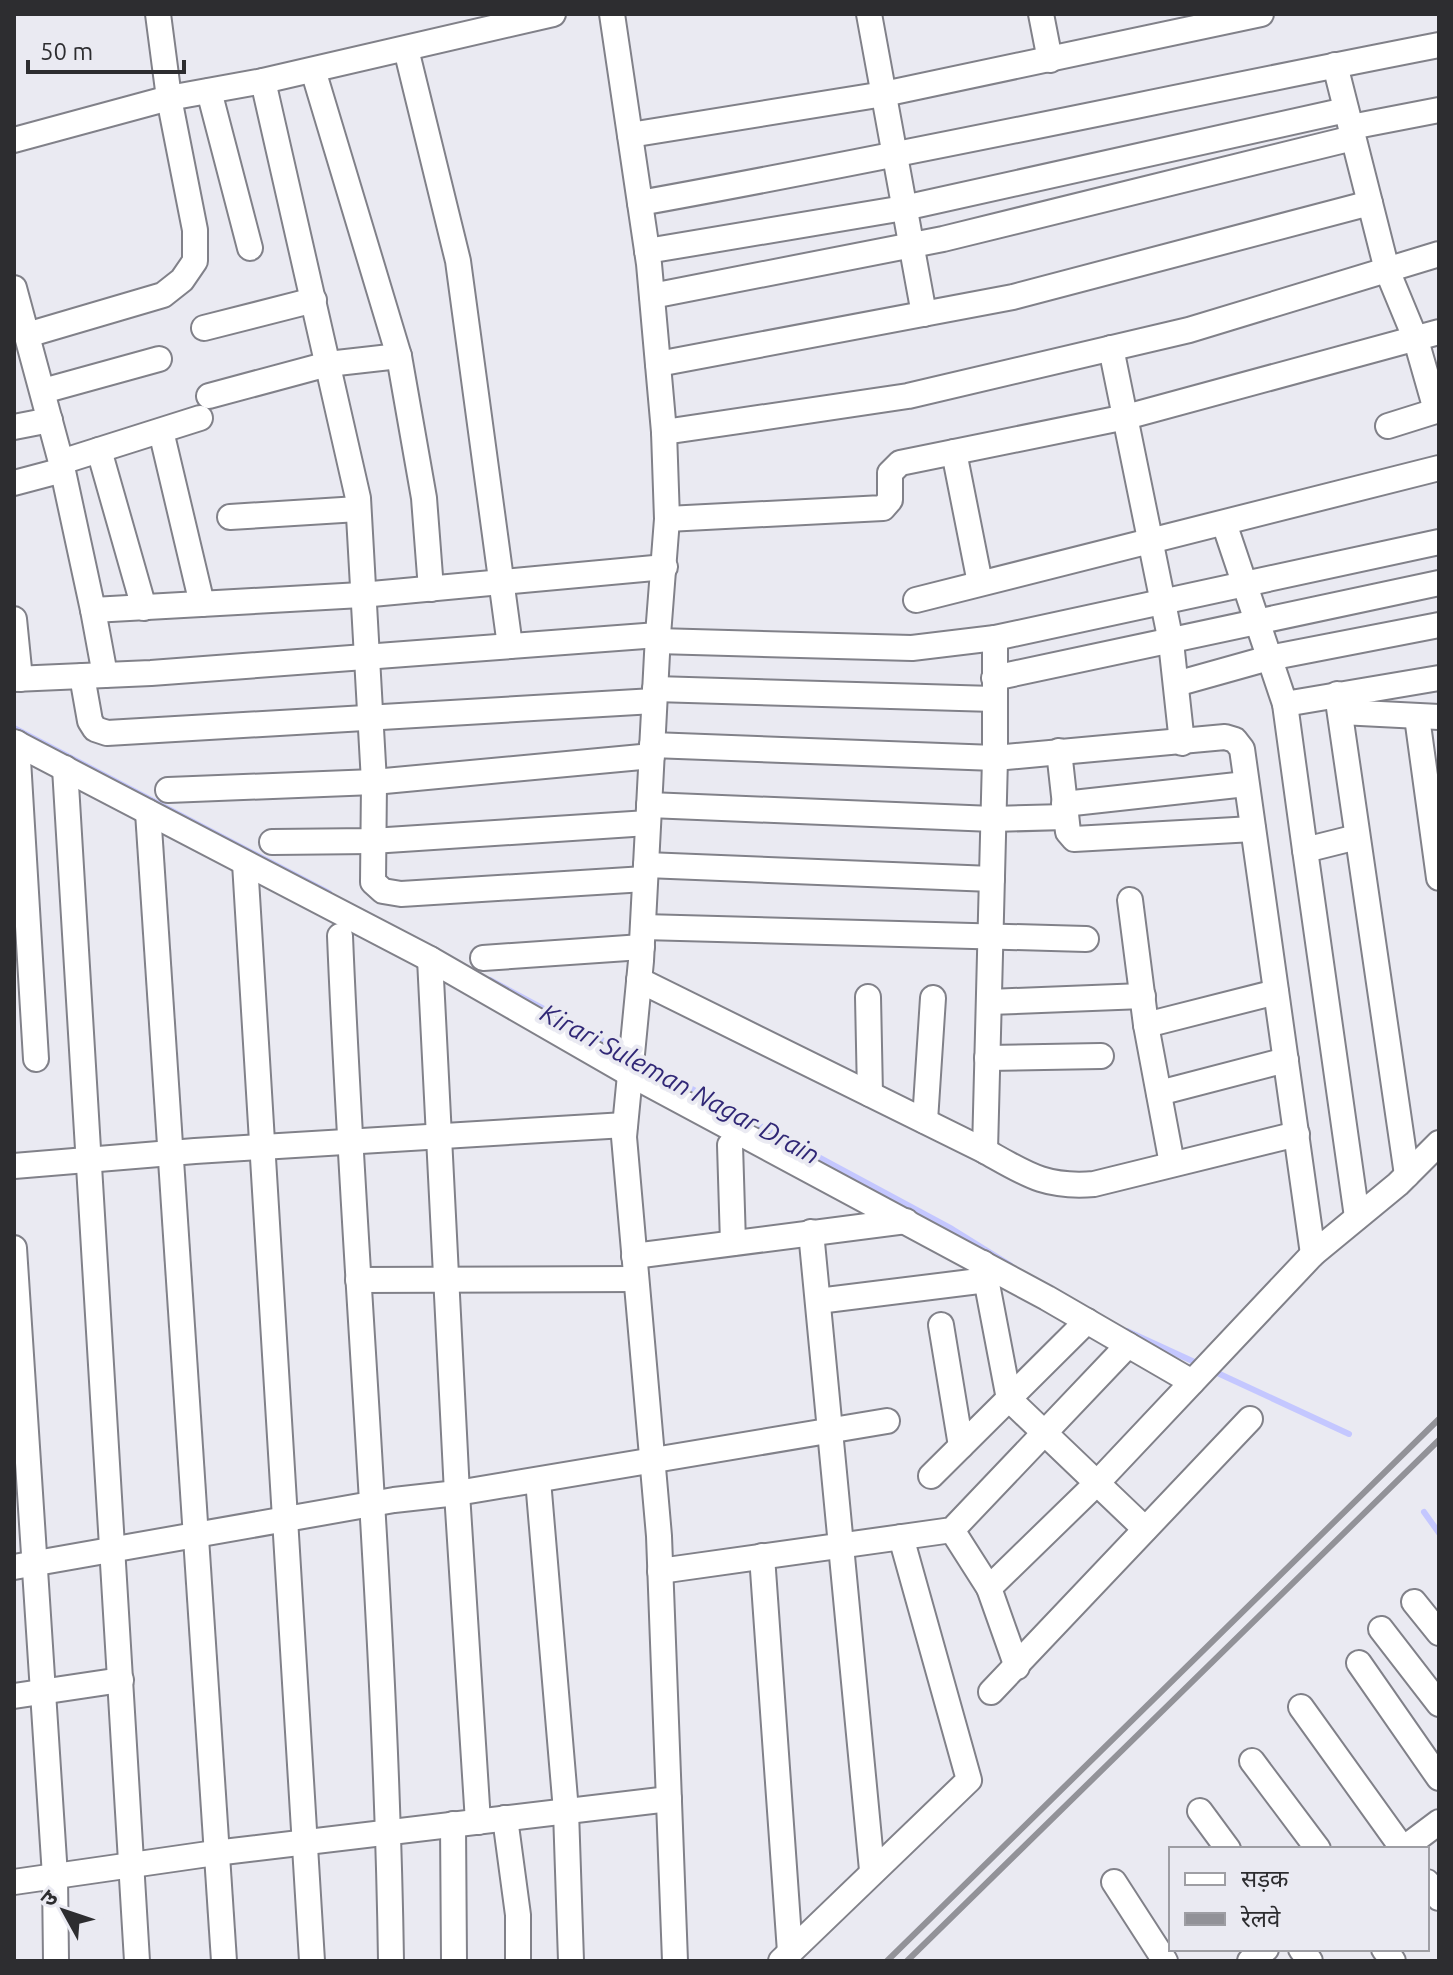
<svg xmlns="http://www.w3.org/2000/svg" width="1453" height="1975" font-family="Ubuntu,'Noto Sans Devanagari',sans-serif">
<rect width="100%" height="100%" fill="#eaeaf2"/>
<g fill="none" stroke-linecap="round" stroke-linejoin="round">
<g stroke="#c4c7ff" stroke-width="6">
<path d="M14,728L329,893"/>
<path d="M490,980L624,1052"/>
<path d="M638,1060L952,1229L1010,1265"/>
<path d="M1127,1331L1201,1365"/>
<path d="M1211,1370L1349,1434"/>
<path d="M1424,1512L1439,1533"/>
</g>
<g stroke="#818189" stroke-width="28">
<g id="minor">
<path d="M612,14L649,264L664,432L667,519L658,635L641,961L624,1137L659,1536L675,1961"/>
<path d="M869,14L924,314"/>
<path d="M1041,14L1050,60"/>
<path d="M406,49L458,261L510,646"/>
<path d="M1335,65L1370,203"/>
<path d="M313,70L399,356L424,498L431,589"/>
<path d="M263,81L358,498L374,782L373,882L383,891L401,894L645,879"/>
<path d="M209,91L250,248"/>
<path d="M1351,127L1439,110"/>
<path d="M630,135L884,94L1261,14"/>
<path d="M14,140L169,98L263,81L553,14"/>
<path d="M640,203C907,155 1172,97 1439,45"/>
<path d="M647,251L904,208L1346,110"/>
<path d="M14,288L61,462L93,610L361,595L665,567"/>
<path d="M652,296L943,239L1353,138"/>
<path d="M204,328L314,300"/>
<path d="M27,335L163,295L182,280L195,261V230L169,98L158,14"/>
<path d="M1111,348L1171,642L1182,743"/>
<path d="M658,364L1013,297L1370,203L1387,270L1416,340L1436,410"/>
<path d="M43,391L159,359"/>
<path d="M209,396L328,364L399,356"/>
<path d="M1388,426L1439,410"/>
<path d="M14,427L50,420"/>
<path d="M161,431L202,604"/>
<path d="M664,432L908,396L1189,330L1439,254"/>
<path d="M99,450L144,608"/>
<path d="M954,452L980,583"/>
<path d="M61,462L200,418"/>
<path d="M14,483L63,470"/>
<path d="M230,517L358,509"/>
<path d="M667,519L883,508L890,500V473L900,463L1126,417L1439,332"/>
<path d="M1224,523L1285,704L1439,678"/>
<path d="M916,600L1439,468"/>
<path d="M93,610L105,675"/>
<path d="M14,619L20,679"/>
<path d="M657,641L912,648L995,638L1439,542"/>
<path d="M82,676L90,721L95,729L107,733L654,701"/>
<path d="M994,678L1439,583"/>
<path d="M14,679L151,673L658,635"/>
<path d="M1176,684L1269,658L1439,625"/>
<path d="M655,689L994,699"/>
<path d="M1337,694L1407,1175"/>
<path d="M1285,704L1305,850L1357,837"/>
<path d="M1341,712L1439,717"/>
<path d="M1417,717L1439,878"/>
<path d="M14,742L430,959L630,1074L1047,1298L1192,1382"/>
<path d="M17,743L36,1059"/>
<path d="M652,745L995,758L1225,737L1235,740L1242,749L1313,1254"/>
<path d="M1059,751L1068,832L1074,839L1253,829"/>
<path d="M65,768L137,1961"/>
<path d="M168,790L374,782L652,756"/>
<path d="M1064,804L1246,784"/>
<path d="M649,805L993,819L1066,817"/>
<path d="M148,812L224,1961"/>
<path d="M272,842L372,841L648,823"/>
<path d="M1305,850L1357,1217"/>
<path d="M245,863L312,1961"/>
<path d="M646,865L992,879"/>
<path d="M1130,900L1146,1025L1172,1164"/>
<path d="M643,927L1086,939"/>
<path d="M340,936C354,1278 386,1619 391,1961"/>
<path d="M483,958L642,947"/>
<path d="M430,959L457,1493L478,1822"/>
<path d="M639,980L985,1151C1026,1174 1045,1188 1094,1184L1297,1134"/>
<path d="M868,997L870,1094"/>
<path d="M989,1002L1143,996"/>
<path d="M1146,1025L1276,992"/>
<path d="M987,1058L1101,1056"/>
<path d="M1159,1093L1286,1060"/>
<path d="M925,1121L933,998"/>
<path d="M730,1145L733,1243"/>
<path d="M985,1151L995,758V638"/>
<path d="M14,1166L195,1151L625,1125"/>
<path d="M811,1232L872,1870"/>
<path d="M14,1248L55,1876L56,1961"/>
<path d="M634,1256L906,1221"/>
<path d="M983,1263L1009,1399L1145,1529"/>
<path d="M358,1280L636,1279"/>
<path d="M818,1301L987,1280"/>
<path d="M941,1325L961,1446"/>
<path d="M931,1476L1087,1321"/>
<path d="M538,1480L566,1811L571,1961"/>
<path d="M952,1530L989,1588"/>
<path d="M762,1556L790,1952"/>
<path d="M14,1567L394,1500L457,1493L887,1421"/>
<path d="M660,1571L952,1530L1128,1345"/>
<path d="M1414,1602L1439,1633"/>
<path d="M1381,1629L1439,1704"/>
<path d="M1359,1663L1439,1778"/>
<path d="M1017,1667L989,1588L1098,1482L1313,1254L1398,1184L1439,1143"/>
<path d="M991,1692L1250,1419"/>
<path d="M14,1696L121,1680"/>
<path d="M1301,1707L1403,1849"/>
<path d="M1252,1761L1318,1849"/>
<path d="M1200,1811L1228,1849"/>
<path d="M505,1818L518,1915V1961"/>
<path d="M453,1824L454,1961"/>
<path d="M1403,1849L1439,1822"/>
<path d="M14,1882L215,1853L669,1799"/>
<path d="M1114,1882L1165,1961"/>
<path d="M1427,1882L1439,1898"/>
<path d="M1301,1949L1310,1961"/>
<path d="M1384,1949L1393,1961"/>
<path d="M781,1961L969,1780L901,1537"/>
<path d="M1250,1961L1266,1949"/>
</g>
</g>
<use href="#minor" stroke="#fff" stroke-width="24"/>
<g stroke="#929298" stroke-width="6">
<path d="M887,1961L1439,1419"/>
<path d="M907,1961L1439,1440"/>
</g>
</g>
<g text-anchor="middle" stroke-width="8" stroke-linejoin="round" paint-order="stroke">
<g font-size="26" font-style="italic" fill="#312876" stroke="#eaeaf2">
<text transform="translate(680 1084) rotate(28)" y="9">Kirari Suleman Nagar Drain</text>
</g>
</g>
<rect width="1453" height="1975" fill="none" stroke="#2d2d30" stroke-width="32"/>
<rect x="1169" y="1847" width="260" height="104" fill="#eaeaf2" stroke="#9e9ea4" stroke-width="2"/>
<rect x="1185" y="1873" width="40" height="12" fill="#ffffff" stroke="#9e9ea4" stroke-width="2"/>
<text x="1241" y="1887" font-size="24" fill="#2d2d30">सड़क</text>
<rect x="1185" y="1913" width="40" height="12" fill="#929298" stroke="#9e9ea4" stroke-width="2"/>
<text x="1241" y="1927" font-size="24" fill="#2d2d30">रेलवे</text>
<g transform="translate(64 1911) rotate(310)" stroke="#eaeaf2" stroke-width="6" paint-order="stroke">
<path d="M0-6L14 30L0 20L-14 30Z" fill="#2d2d30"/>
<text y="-12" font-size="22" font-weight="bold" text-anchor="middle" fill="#2d2d30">उ</text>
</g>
<path d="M28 60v12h156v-12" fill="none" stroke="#2d2d30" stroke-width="4"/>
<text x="40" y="60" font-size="24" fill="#2d2d30" stroke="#eaeaf2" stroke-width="6" paint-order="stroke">50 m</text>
</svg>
